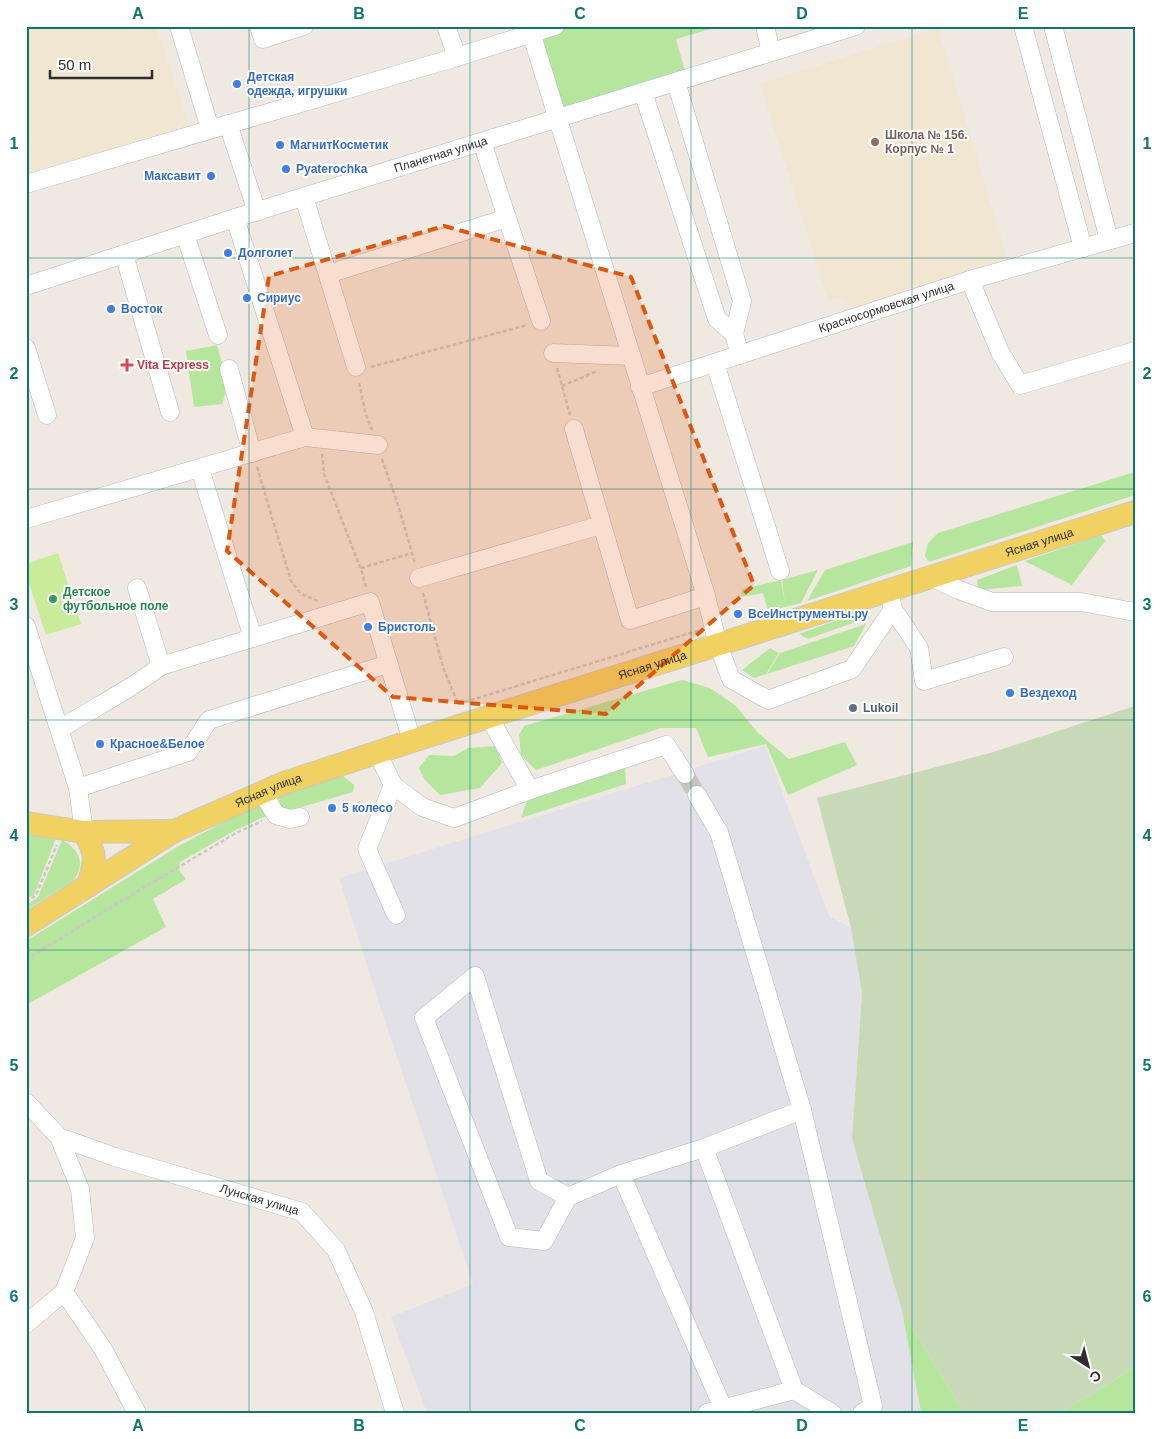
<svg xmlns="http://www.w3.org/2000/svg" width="1161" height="1439" font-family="Helvetica,sans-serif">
<rect width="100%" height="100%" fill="#efe9e1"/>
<path fill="#e3e1e8" d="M765,746L829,916L851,928L862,993L852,1139L902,1311L921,1413H427L391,1317L473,1284L381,1009L339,878Z"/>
<g fill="#f0e6d1">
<path d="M26,26H156L189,125L26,177Z"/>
<path d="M938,28L1007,258L847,310L842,296L828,300L760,84Z"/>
</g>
<g fill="#b6e59e">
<path d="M572,26H721L676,39L686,75L564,111L540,37Z"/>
<path d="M217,345L228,386L222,404L194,407L186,351Z"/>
<path d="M1135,472V495L929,562L925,556L928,543L938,533Z"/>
<path d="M1101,535L1105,541L1072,585L1025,561Z"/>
<path d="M913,542L911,566L807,601L825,570Z"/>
<path d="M1017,565L1022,586L978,590L977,580Z"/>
<path d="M818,570L801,603L768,611L763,593L741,597L742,589L781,580L785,604L782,580Z"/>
<path d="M862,611L868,612L869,617L808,639L799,634Z"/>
<path d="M866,624L854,646L767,674L780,653Z"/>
<path d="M770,648L779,653L766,674L754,678L742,670Z"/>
<path d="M682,680L710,688L736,706L757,732L789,759L845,742L857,765L788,795L766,744L708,757L696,728H661L536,770L521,755L519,735L524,726Z"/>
<path d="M496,746L502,763L480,788L440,795L425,780L419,768L429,755L454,756L468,748Z"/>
<path d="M625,768L626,784L521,818L527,801Z"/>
<path d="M342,775L354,785L353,792L288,811C280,809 280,804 278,796Z"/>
<path d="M265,806L268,815L234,831L180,862L179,870L186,879L153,899L166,927L26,1005V941L177,847L252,807Z"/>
<path d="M26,833L56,838L34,895L26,899Z"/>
<path d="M62,840C79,849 86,863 74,880L26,910V905L38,897Z"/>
<path d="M902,1311L964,1413H921Z"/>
<path d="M1135,1367V1413H1061Z"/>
</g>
<path fill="#c8d9b8" d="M1135,706V1367L1061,1413H964L902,1311L852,1139L862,993L851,928L817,798L990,753Z"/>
<path fill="#c9ec9a" d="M58,553L81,624L46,635L26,574V564Z"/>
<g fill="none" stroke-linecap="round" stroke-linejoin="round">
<path stroke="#c8c4bd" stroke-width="18" stroke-dasharray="18 9" stroke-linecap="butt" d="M685,774L697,795"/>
<g stroke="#b4b7c1" stroke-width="19">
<g id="minor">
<path d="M179,26L210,129"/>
<path d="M259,26L263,39L304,26"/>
<path d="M446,26L457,57"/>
<path d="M529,26L706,596L718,645L731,679L768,700L852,669L893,609"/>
<path d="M765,26L771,52"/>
<path d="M1023,26L1083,248"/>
<path d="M1053,26L1109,240"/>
<path d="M676,82L742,301L734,334"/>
<path d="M643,92L717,319L734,334L740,355"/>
<path d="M228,124L257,212"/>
<path d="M482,142L541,321"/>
<path d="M26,184L457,57L555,26"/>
<path d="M304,197L356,367"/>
<path d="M235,218L305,437"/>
<path d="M185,234L218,335"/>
<path d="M124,254L170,412"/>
<path d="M328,274L507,218"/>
<path d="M970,280L1000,352L1020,385L1135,351"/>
<path id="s1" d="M26,286L235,218L856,26"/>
<path d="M26,348L47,415"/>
<path d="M553,353L631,356"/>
<path d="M715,363L780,571"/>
<path d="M229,369L252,453"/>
<path id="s2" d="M640,387L970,280L1135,233"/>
<path d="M574,429L630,620L706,596"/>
<path d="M200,469L253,638"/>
<path d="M26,519L305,437L378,445"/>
<path d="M931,577L959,590L992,602H1081L1135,612"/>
<path d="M419,578L601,525"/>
<path d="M137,588L161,666L370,602L412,741"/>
<path d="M891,600L893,609L919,648L924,681L1004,657"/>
<path d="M26,626L78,788L84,832"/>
<path d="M489,717L530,790"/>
<path d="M60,729C93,708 130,690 161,666"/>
<path d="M377,752L393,785L422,807L454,818L530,790L666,745L685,774"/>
<path d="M393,785L367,849L396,915"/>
<path d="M78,788L188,752L209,720L388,664"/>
<path d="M262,792L276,815L290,819L300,817"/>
<path d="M697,795L719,832L802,1110L873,1406L862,1413"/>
<path d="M26,1102L59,1137L80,1189L85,1238L64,1292L26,1324"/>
<path id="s3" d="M59,1137L115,1157L302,1212L336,1250L364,1312L395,1413"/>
<path d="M704,1148L621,1174L723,1408"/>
<path d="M568,1197L539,1181L475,976L424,1018L509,1237L544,1241L568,1197L621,1174"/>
<path d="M64,1292L103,1349L137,1413"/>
<path d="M794,1390L704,1148L802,1110"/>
<path d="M707,1413L794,1390L832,1413"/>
</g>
</g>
<g stroke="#c9c9c9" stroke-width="24">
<g id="major">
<path d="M26,823L84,832L174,831"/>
<path d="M84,832C98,857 95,860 88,886"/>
<path id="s4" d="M26,925L174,831L284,783L412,741L780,625L1135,512"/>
</g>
</g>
<g stroke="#c9c9c9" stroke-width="2.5" stroke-dasharray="4 2.5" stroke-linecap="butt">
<path d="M371,367L527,325"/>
<path d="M557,368L570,415"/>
<path d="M359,383L366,415L372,430"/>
<path d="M562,386L597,371"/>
<path d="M322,454L324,474L362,572L366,588"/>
<path d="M382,459L398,505L415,563"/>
<path d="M257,467L291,581L301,594L318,601"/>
<path d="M361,568L412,553"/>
<path d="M423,593L443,667L458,704L700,630"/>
<path d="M26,902L36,895L57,845"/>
<path d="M26,960L98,915L236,833L262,821"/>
</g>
<use href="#minor" stroke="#fff" stroke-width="18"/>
<use href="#major" stroke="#f2d163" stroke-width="22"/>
</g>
<path fill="#df570e" fill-opacity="0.2" stroke="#df570e" stroke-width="4" stroke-dasharray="10 6" stroke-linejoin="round" d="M444,226L631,277L754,585L606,714L393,697L227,551L269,276Z"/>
<path fill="none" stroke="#0f766e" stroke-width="1" stroke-opacity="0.55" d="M249,26V1413M470,26V1413M691,26V1413M912,26V1413M26,258H1135M26,489H1135M26,720H1135M26,950H1135M26,1181H1135"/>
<g fill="#3f7fe0" stroke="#fff" stroke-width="2">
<circle cx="237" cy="84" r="5"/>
<circle cx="280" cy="145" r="5"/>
<circle cx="286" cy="169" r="5"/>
<circle cx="211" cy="176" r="5"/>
<circle cx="228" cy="253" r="5"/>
<circle cx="247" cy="298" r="5"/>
<circle cx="111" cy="309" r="5"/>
<circle cx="738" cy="614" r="5"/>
<circle cx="368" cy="627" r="5"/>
<circle cx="1010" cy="693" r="5"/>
<circle cx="100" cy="744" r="5"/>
<circle cx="332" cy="808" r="5"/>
</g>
<circle fill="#8d6e63" stroke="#fff" stroke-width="2" cx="875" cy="142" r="5"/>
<path fill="#e0444e" stroke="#fff" stroke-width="2" d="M124.5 357.5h5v5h5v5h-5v5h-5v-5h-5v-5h5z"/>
<circle fill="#2e9e5b" stroke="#fff" stroke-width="2" cx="53" cy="599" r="5"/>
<circle fill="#5c6f8a" stroke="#fff" stroke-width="2" cx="853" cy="708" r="5"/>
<g text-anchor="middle" stroke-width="4" stroke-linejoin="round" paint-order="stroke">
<g font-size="12" font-weight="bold" fill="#366cbe" stroke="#fff" text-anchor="start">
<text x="247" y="81">Детская<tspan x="247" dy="14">одежда, игрушки</tspan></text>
<text x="290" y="149">МагнитКосметик</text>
<text x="296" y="173">Pyaterochka</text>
<text x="201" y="180" text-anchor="end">Максавит</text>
<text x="238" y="257">Долголет</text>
<text x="257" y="302">Сириус</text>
<text x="121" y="313">Восток</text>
<text x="748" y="618">ВсеИнструменты.ру</text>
<text x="378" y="631">Бристоль</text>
<text x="1020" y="697">Вездеход</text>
<text x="110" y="748">Красное&amp;Белое</text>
<text x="342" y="812">5 колесо</text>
</g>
<g font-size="12" font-weight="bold" fill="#785e54" stroke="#fff" text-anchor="start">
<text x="885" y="139">Школа № 156.<tspan x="885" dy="14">Корпус № 1</tspan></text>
</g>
<g font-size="12" fill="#2e2e2e" stroke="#fff">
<text dy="4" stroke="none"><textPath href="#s1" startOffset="435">Планетная улица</textPath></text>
<text dy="4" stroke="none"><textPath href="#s2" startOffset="259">Красносормовская улица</textPath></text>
<text dy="4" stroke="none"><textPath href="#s4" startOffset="1088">Ясная улица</textPath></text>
<text dy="4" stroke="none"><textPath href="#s4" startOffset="682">Ясная улица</textPath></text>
<text dy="4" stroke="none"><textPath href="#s4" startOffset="278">Ясная улица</textPath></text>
<text dy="4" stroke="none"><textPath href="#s3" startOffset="210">Лунская улица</textPath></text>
</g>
<g font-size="12" font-weight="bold" fill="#be3a42" stroke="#fff" text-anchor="start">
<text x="137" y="369">Vita Express</text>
</g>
<g font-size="12" font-weight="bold" fill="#27864d" stroke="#fff" text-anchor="start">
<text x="63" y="596">Детское<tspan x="63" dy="14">футбольное поле</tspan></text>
</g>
<g font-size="12" font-weight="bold" fill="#4e5e75" stroke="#fff" text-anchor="start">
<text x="863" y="712">Lukoil</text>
</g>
</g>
<rect width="1161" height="1439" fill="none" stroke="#ffffff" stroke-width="55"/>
<g transform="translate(1088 1366) rotate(144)" stroke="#ffffff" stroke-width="4" paint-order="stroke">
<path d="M0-4L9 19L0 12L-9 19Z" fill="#2e2e2e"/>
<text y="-8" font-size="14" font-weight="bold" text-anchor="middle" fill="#2e2e2e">С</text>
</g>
<path d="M50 70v8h102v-8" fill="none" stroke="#2e2e2e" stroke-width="2.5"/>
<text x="58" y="70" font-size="15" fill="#2e2e2e" stroke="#ffffff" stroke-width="4" paint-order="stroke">50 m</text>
<rect x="28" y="28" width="1106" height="1384" fill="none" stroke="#0f766e" stroke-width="2"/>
<g font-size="16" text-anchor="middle" font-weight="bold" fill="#0f766e">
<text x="138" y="19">A</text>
<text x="359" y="19">B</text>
<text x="580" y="19">C</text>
<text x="802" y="19">D</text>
<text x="1023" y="19">E</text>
<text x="14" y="149">1</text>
<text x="1147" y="149">1</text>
<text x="14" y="379">2</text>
<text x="1147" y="379">2</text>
<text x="14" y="610">3</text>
<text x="1147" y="610">3</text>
<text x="14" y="841">4</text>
<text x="1147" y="841">4</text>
<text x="14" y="1071">5</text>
<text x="1147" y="1071">5</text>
<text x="14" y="1302">6</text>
<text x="1147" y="1302">6</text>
<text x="138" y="1431">A</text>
<text x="359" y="1431">B</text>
<text x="580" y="1431">C</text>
<text x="802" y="1431">D</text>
<text x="1023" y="1431">E</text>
</g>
</svg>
